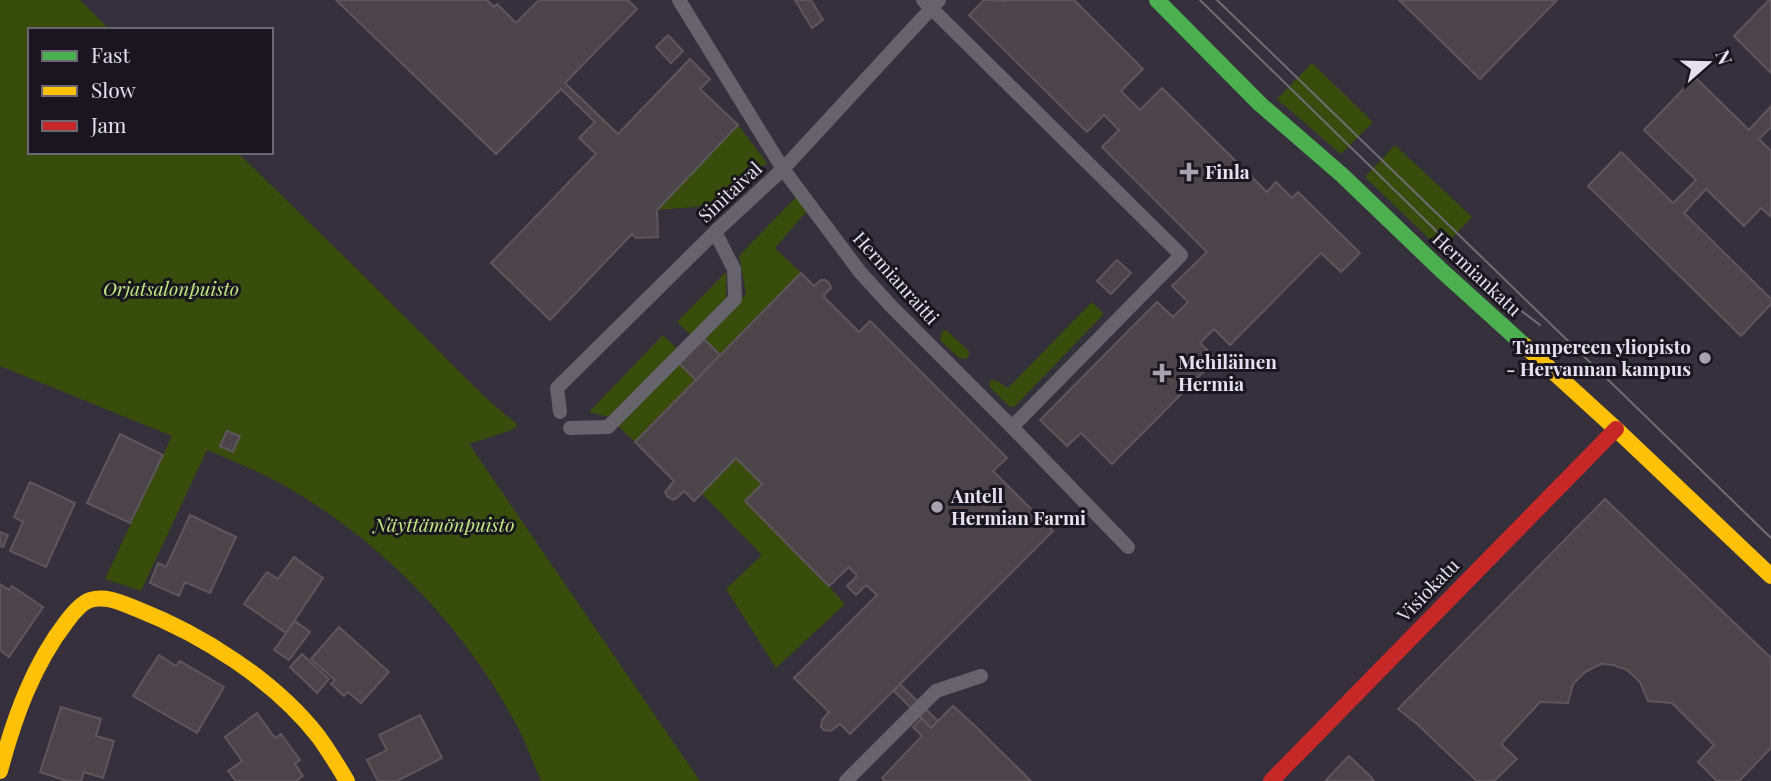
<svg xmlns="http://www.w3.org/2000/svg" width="1771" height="781" font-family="'Playfair Display',serif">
<rect width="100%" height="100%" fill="#35303b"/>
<g fill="#384d0b">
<path d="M0,0H80L110,30H30V152H237C296,209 354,266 412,324C446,357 478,394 516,423L517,427L509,431L469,444L700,781H541C534,765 528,748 520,732C467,628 381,540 280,483C257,471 231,460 207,450L141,591L105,579L172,436L0,366Z"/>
<path d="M1312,63L1373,122L1341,154L1277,99Z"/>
<path d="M738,125L767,163L718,205L657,210Z"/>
<path d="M1395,145L1472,217L1441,250L1365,177Z"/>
<path d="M796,197L807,211L775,248L801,273L720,355L703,338L746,294L739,256Z"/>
<path d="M726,272V298L691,335L677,322Z"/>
<path d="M1092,302L1104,314L1015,406L1010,407L990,387L989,383L992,380L997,381L1008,388Z"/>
<path d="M946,330L969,351V356L967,358L962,359L959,358L940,340L942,331Z"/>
<path d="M663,335L677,349L609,417L589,412Z"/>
<path d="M679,363L696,380L635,442L618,426Z"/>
<path d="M736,458L762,484L745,501L829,586L845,604L776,668L726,589L762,555L701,493Z"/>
</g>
<g fill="#4b4449" stroke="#5e565c" stroke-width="2">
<path d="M336,0H487L494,7L497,4L516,23L539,0H628L637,9L565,83L618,134L690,59L710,79L700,89L738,125L657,210L658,237L636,238L632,234L550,320L491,263L596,154L579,138L595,122L561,89L496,154Z"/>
<path d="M795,0H811L823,20L812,28Z"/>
<path d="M984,0L1005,1L1006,0H1074L1143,69L1121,91L1140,110L1162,88L1267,192L1276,182L1292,198L1298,192L1360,253L1341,272L1321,253L1230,345L1214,329L1200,343L1216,359L1112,464L1081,433L1067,446L1040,420L1157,302L1173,317L1188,302L1172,286L1207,252L1102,147L1119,130L1104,115L1087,132L969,15Z"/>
<path d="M1399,0H1557L1480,79Z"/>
<path d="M1769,0H1771V73L1734,36Z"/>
<path d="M668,35L683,51L671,63L656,47Z"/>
<path d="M1695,77L1749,130L1771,106V127L1759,139L1771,151V217L1761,208L1744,226L1706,189L1684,213L1771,299V304L1741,336L1588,186L1621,152L1673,203L1696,180L1644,130Z"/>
<path d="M1117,260L1131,273L1111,294L1097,281Z"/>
<path d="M801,273L814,286L821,280H825L829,283L831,288L823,296L859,332L870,321L1007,458L993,471L1053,531L850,734L840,724L831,731L824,730L821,727L822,720L829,712L794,678L877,595L866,585L856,595L847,586L857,576L849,567L829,586L745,501L762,484L736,458L694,501L684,491L677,498L673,500L667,496L665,492L674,481L635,442Z"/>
<path d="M703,338L720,355L696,380L679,363Z"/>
<path d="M227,431L240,436L233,452L220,446Z"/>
<path d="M120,434L163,455L130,523L87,503Z"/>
<path d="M30,482L75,503L46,567L10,551L23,522L14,517Z"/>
<path d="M1605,499L1771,658V748L1739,781H1717L1698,762L1714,745L1672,703L1648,701L1640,682L1627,670L1613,665L1601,664L1585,672L1573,684L1568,703L1540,702L1501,744L1517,759L1494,781H1477L1417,724L1398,709Z"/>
<path d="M190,515L236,537L210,593L185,582L179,596L150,583L158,563L166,567Z"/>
<path d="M0,532L8,535L3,547L0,546Z"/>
<path d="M294,557L323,578L286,633L244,604L267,572L278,579Z"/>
<path d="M0,584L9,590L12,586L43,607L9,657L0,650Z"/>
<path d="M295,621L310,632L289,660L274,650Z"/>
<path d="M339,627L389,672L361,703L348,692L344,696L331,684L335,680L311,659Z"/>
<path d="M302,654L329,679L317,693L290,667Z"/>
<path d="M159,655L176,666L180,661L224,687L197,733L133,696Z"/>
<path d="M900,684L938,721L931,728L894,691Z"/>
<path d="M953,706L973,724L1031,781H885L882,778L922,736L913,727L922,718L931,728Z"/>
<path d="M61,707L101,719L96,736L114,741L103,778L84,772L81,781H67L40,772Z"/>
<path d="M257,713L275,738L281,734L300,760L295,764L303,776L296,781H236L228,771L242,761L225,737Z"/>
<path d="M420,715L442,758L397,781H378L367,760L387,750L379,735Z"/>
<path d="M1349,756L1371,777L1374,781H1325Z"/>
</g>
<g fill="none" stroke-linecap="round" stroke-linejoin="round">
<g stroke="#67636c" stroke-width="14">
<path d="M679,0L783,169L860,272L890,305L1012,427L1128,547"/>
<path d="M923,0L1181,255L1012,427"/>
<path d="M560,412L557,388L715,232L783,169L939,0"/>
<path d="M570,428L608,427L735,299L734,269L715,232"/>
<path d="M846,781L936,691L981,676"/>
</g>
<path stroke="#4caf50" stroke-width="16" d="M1157,0L1260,104L1342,175L1441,270L1525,346"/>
<g stroke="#ffc107" stroke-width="16">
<path d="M1525,346L1616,429L1771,576"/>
<path d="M0,771C14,718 33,665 67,621C73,613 81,603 90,600C106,595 122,603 137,609C203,635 274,680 318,736C329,751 338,766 347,781"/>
</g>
<path stroke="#c62828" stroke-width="16" d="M1271,781L1616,429"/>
<g stroke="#706d75" stroke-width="2">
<path d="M1200,0L1507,300L1540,325"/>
<path d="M1217,0L1771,538"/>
</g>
</g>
<g fill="#a8a2af" stroke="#1a161f" stroke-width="2.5">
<path d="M1185.5 161.5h7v7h7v7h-7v7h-7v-7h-7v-7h7z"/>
<circle cx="1705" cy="358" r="7"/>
<path d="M1158.5 362.5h7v7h7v7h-7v7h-7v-7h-7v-7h7z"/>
<circle cx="937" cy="507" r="7"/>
</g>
<g text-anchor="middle" stroke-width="6" stroke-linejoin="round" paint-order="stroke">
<g font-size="19" font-weight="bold" fill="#e6e0ee" stroke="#1a161f" text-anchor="start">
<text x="1205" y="179">Finla</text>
<text x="1691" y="354" text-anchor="end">Tampereen yliopisto<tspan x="1691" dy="22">- Hervannan kampus</tspan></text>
<text x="1178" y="369">Mehiläinen<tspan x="1178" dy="22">Hermia</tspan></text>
<text x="951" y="503">Antell<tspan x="951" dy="22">Hermian Farmi</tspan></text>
</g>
<g font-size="19" fill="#e6e0ee" stroke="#1a161f">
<text transform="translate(730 192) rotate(-43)" y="7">Sinitaival</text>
<text transform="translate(1477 274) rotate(43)" y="7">Hermiankatu</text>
<text transform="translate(896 278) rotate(48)" y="7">Hermianraitti</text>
<text transform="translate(1428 590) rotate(-46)" y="7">Visiokatu</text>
</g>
<g font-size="19" font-style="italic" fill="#c1e982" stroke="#1a161f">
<text x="171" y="296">Orjatsalonpuisto</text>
<text x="444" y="532">Näyttämönpuisto</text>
</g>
</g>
<rect x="28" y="28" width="245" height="126" fill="#1a161f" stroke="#6c6772" stroke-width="2"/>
<rect x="42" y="51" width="35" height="10" fill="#4caf50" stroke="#6c6772" stroke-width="2"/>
<text x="91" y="63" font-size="21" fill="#e6e0ee">Fast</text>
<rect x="42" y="86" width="35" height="10" fill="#ffc107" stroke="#6c6772" stroke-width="2"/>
<text x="91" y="98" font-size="21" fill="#e6e0ee">Slow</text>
<rect x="42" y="121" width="35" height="10" fill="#c62828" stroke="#6c6772" stroke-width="2"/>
<text x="91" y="133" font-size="21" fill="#e6e0ee">Jam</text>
<g transform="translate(1708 63) rotate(70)" stroke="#1a161f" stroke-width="5" paint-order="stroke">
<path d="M0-5L12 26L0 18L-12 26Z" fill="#e6e0ee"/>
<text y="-10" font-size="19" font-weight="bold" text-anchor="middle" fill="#e6e0ee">N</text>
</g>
</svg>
